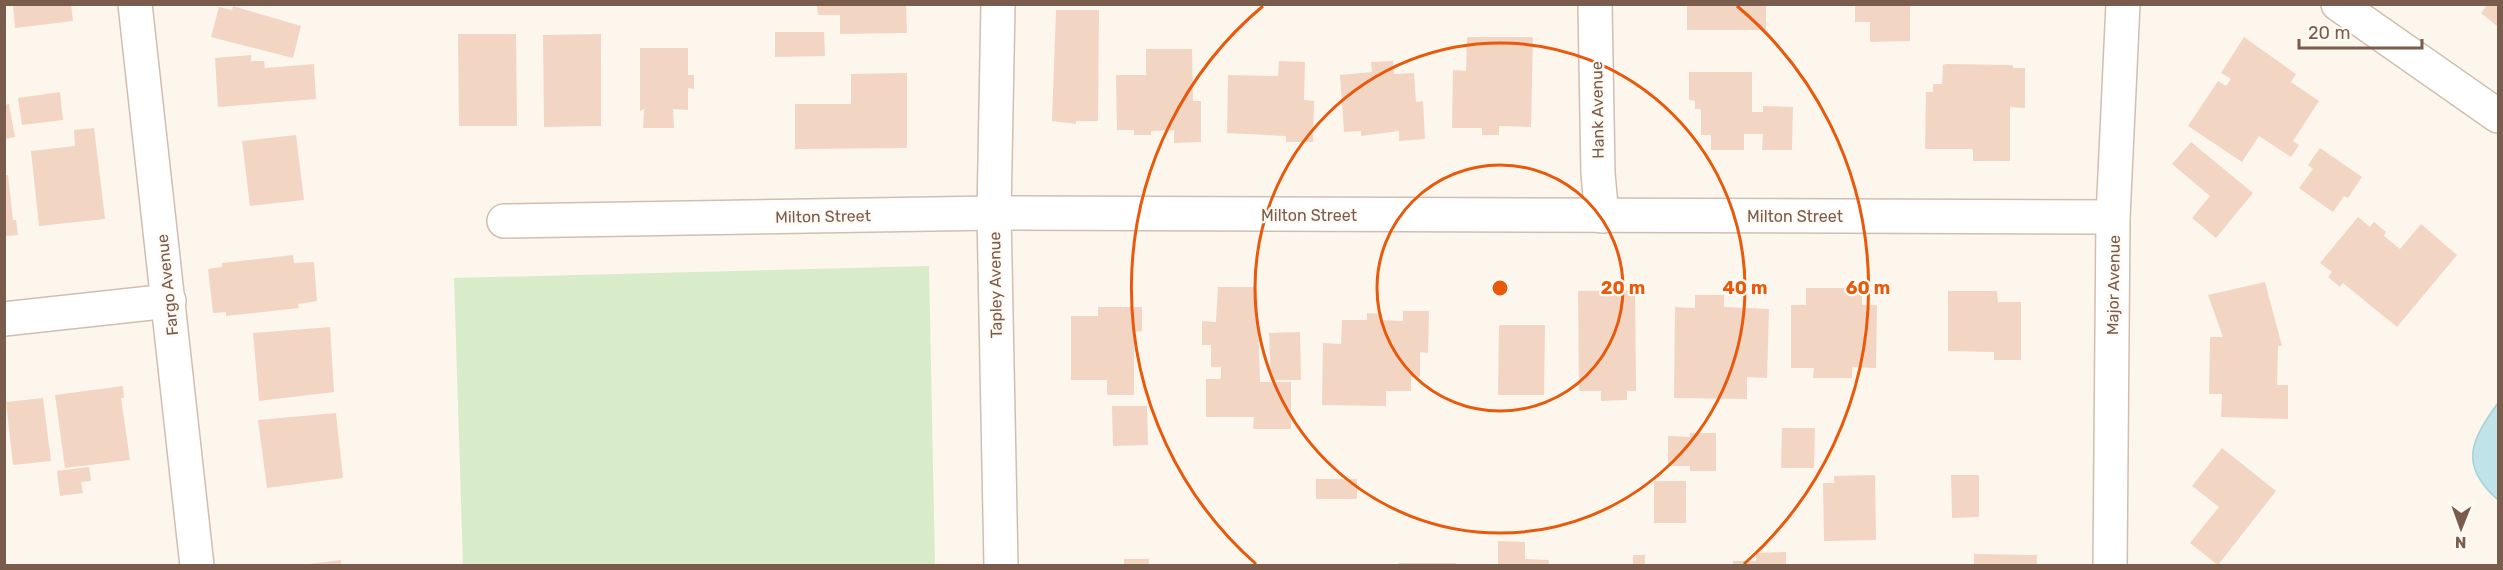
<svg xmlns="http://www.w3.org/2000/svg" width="2503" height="570" font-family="Rubik,sans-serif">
<rect width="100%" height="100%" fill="#fdf6ec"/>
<path fill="#d8ecc9" d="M929,266L935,565H463L454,278Z"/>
<path fill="#bfe3e8" stroke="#a5d3da" stroke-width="1.5" d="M2498,403V500C2458,465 2471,440 2498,403Z"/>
<g fill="#f3d5c3">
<path d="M13,4H71L73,21L15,28Z"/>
<path d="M817,4H906L907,33L840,34V15H818Z"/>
<path d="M1855,4H1910V41L1870,42V22H1855Z"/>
<path d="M2488,4H2498L2497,26L2481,13Z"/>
<rect x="1687" y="5" width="79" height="25"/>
<path d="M233,6L301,26L293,58L211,37L219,7L232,10Z"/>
<path d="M1056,10H1099L1098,121H1076V124L1052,121Z"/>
<path d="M775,32H824L825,56L775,57Z"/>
<path d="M458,34H516L517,126H459Z"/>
<path d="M601,34V126L544,127L543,35Z"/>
<path d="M1467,37H1533L1531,127L1499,126V135H1482V128H1452L1453,70L1466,71Z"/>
<path d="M2244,37L2296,74L2291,82L2319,101L2293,141L2299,145L2291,157L2259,136L2242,162L2188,126L2218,81L2226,86L2231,79L2221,73Z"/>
<path d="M640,48H688V75H694V89L688,88V110L673,109L674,128H643L644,109L640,111Z"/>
<path d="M1146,49H1192L1193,101H1201V142L1174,143V130L1151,131V135H1134V130H1117L1116,75H1146Z"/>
<path d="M251,55V61H264L265,68L314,64L316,99L218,107L215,58Z"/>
<path d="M1279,61L1305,62L1304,100L1314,101L1313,142H1286V136L1227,133L1228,75L1278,76Z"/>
<path d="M1393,61L1394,74L1414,73L1416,102L1423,101L1425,139L1399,141V131L1361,136V131L1344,132L1340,75L1372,72L1371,62Z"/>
<path d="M1946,64L2013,65V68H2025V108L2010,107V161H1973V149H1925L1926,92H1933V84H1942L1943,65Z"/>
<path d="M1689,72H1752V112H1763V106L1793,107L1792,150H1762L1763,134H1744V150H1711V135H1701V109H1695V101L1689,100Z"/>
<path d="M907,73V148L795,149V104H851V74Z"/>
<path d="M60,92L63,120L22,125L18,98Z"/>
<path d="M9,104L15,137L4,139V105Z"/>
<path d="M94,128L105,219L39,226L31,151L75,146L74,130Z"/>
<path d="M296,135L304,200L250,206L242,141Z"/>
<path d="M2191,142L2253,193L2216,238L2192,218L2210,196L2172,164Z"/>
<path d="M2320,148L2362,177L2348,198L2344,196L2333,212L2299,188L2313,169L2308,165Z"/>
<path d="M4,175H8L13,220H16L18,235L4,236Z"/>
<path d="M2358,217L2370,227L2374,222L2386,232L2384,236L2400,249L2421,224L2457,255L2397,327L2343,283L2340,287L2328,277L2332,272L2320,263Z"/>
<path d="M293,255L294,263L314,262L317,301L298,304L299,308L226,316V312L213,313L208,269L222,267V263Z"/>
<path d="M2265,282L2282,346H2278L2277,385H2288V419L2221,417L2222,394H2209L2210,337H2223L2208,295Z"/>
<path d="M1218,287H1257L1260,382H1291V429H1253L1254,417H1206V379H1221V367H1211V345H1202V321L1216,322Z"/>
<path d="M1806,288H1862V305H1877L1876,368L1852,367V378H1813L1814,368H1791V305H1806Z"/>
<path d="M1635,290L1636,391H1627V400L1601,401V391H1579L1578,291Z"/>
<path d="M1948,291H1997L1998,302H2021V360H1994V352L1948,351Z"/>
<path d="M1695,295H1724V307L1769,309L1767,378L1747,377V399L1674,398L1675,307L1695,308Z"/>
<path d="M1098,307H1142V331L1134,332V395H1107V380H1071V316H1098Z"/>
<path d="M1403,311H1429L1428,353L1420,352V377H1411V391H1386V406L1322,405L1323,343L1341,344L1342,320H1367V313L1382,314V320L1403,321Z"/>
<path d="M1499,325H1545L1544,395H1498Z"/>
<path d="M330,327L334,392L259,401L253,333Z"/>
<path d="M1300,332L1301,380H1271L1269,333Z"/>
<path d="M123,386L124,398H121L130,460L65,468L55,395Z"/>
<path d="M43,398L51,461L13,465L6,402Z"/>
<path d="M1112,406H1147L1148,445L1113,446Z"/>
<path d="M336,413L343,478L267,488L258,420Z"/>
<path d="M1782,428H1815L1814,468H1781Z"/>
<path d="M1690,433H1716V471H1690V466H1668V436L1690,437Z"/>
<path d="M2222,448L2276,491L2218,565L2190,543L2219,507L2192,486Z"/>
<path d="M89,467L91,481L81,482L83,493L60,496L57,471Z"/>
<path d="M1875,475L1876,540L1824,541L1823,483H1834V476Z"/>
<path d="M1951,475H1979V517L1952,518Z"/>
<rect x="1316" y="479" width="41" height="20"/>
<rect x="1654" y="481" width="32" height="42"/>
<path d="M1498,541L1525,542V559L1549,560V566H1498Z"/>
<path d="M1786,552V566H1733V561H1756V553Z"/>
<path d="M1974,554L2037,555V566H1974Z"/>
<rect x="1633" y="555" width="12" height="11"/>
<rect x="1124" y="559" width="25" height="7"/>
<path d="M341,560V566H309V564Z"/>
<rect x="1398" y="563" width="58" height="3"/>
</g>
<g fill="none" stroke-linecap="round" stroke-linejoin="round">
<g stroke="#d1beb0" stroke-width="36">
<g id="minor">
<path d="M135,4L197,566"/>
<path d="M998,4L994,213L1001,566"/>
<path d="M1595,4L1598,174L1602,216"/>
<path d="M2338,4L2498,116"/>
<path d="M504,221L994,213L2113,217"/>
<path d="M4,319L169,301"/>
<path d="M2110,566L2113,217L2123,4"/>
</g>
</g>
<use href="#minor" stroke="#fff" stroke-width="33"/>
</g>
<g fill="none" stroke="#e8590c" stroke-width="3">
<circle cx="1500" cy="288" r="123"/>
<circle cx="1500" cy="288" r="245"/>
<path d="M1256 564A368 368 0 0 1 1263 6M1737 6A368 368 0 0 1 1744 564"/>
</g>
<g text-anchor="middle" stroke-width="4.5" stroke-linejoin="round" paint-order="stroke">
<g font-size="16" fill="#7a5c4d" stroke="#fffaf3">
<text transform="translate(1597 110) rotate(-91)" y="6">Hank Avenue</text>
<text x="1309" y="221">Milton Street</text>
<text transform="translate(823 216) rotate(-1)" y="6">Milton Street</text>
<text x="1795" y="222">Milton Street</text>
<text transform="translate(167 285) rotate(-96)" y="6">Fargo Avenue</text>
<text transform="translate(995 285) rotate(-91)" y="6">Tapley Avenue</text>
<text transform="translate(2113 285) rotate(-89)" y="6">Major Avenue</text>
</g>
</g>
<circle cx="1500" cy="288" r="9" fill="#e8590c" stroke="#fffaf3" stroke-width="3"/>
<g font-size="18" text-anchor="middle" font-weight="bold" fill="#e8590c" stroke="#fffaf3" stroke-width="4.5" stroke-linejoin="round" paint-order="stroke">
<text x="1623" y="294">20 m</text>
<text x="1745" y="294">40 m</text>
<text x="1868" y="294">60 m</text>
</g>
<rect width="2503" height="570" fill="none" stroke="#7a5c4d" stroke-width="12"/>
<g transform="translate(2461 528) rotate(181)" stroke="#fffaf3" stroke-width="4.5" paint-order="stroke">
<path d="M0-4.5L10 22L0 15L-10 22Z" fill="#7a5c4d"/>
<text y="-9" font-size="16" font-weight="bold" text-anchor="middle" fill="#7a5c4d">N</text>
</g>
<path d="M2299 39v9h123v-9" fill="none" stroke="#7a5c4d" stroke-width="3"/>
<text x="2308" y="39" font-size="18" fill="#7a5c4d" stroke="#fffaf3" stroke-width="4.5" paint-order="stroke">20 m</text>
</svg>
